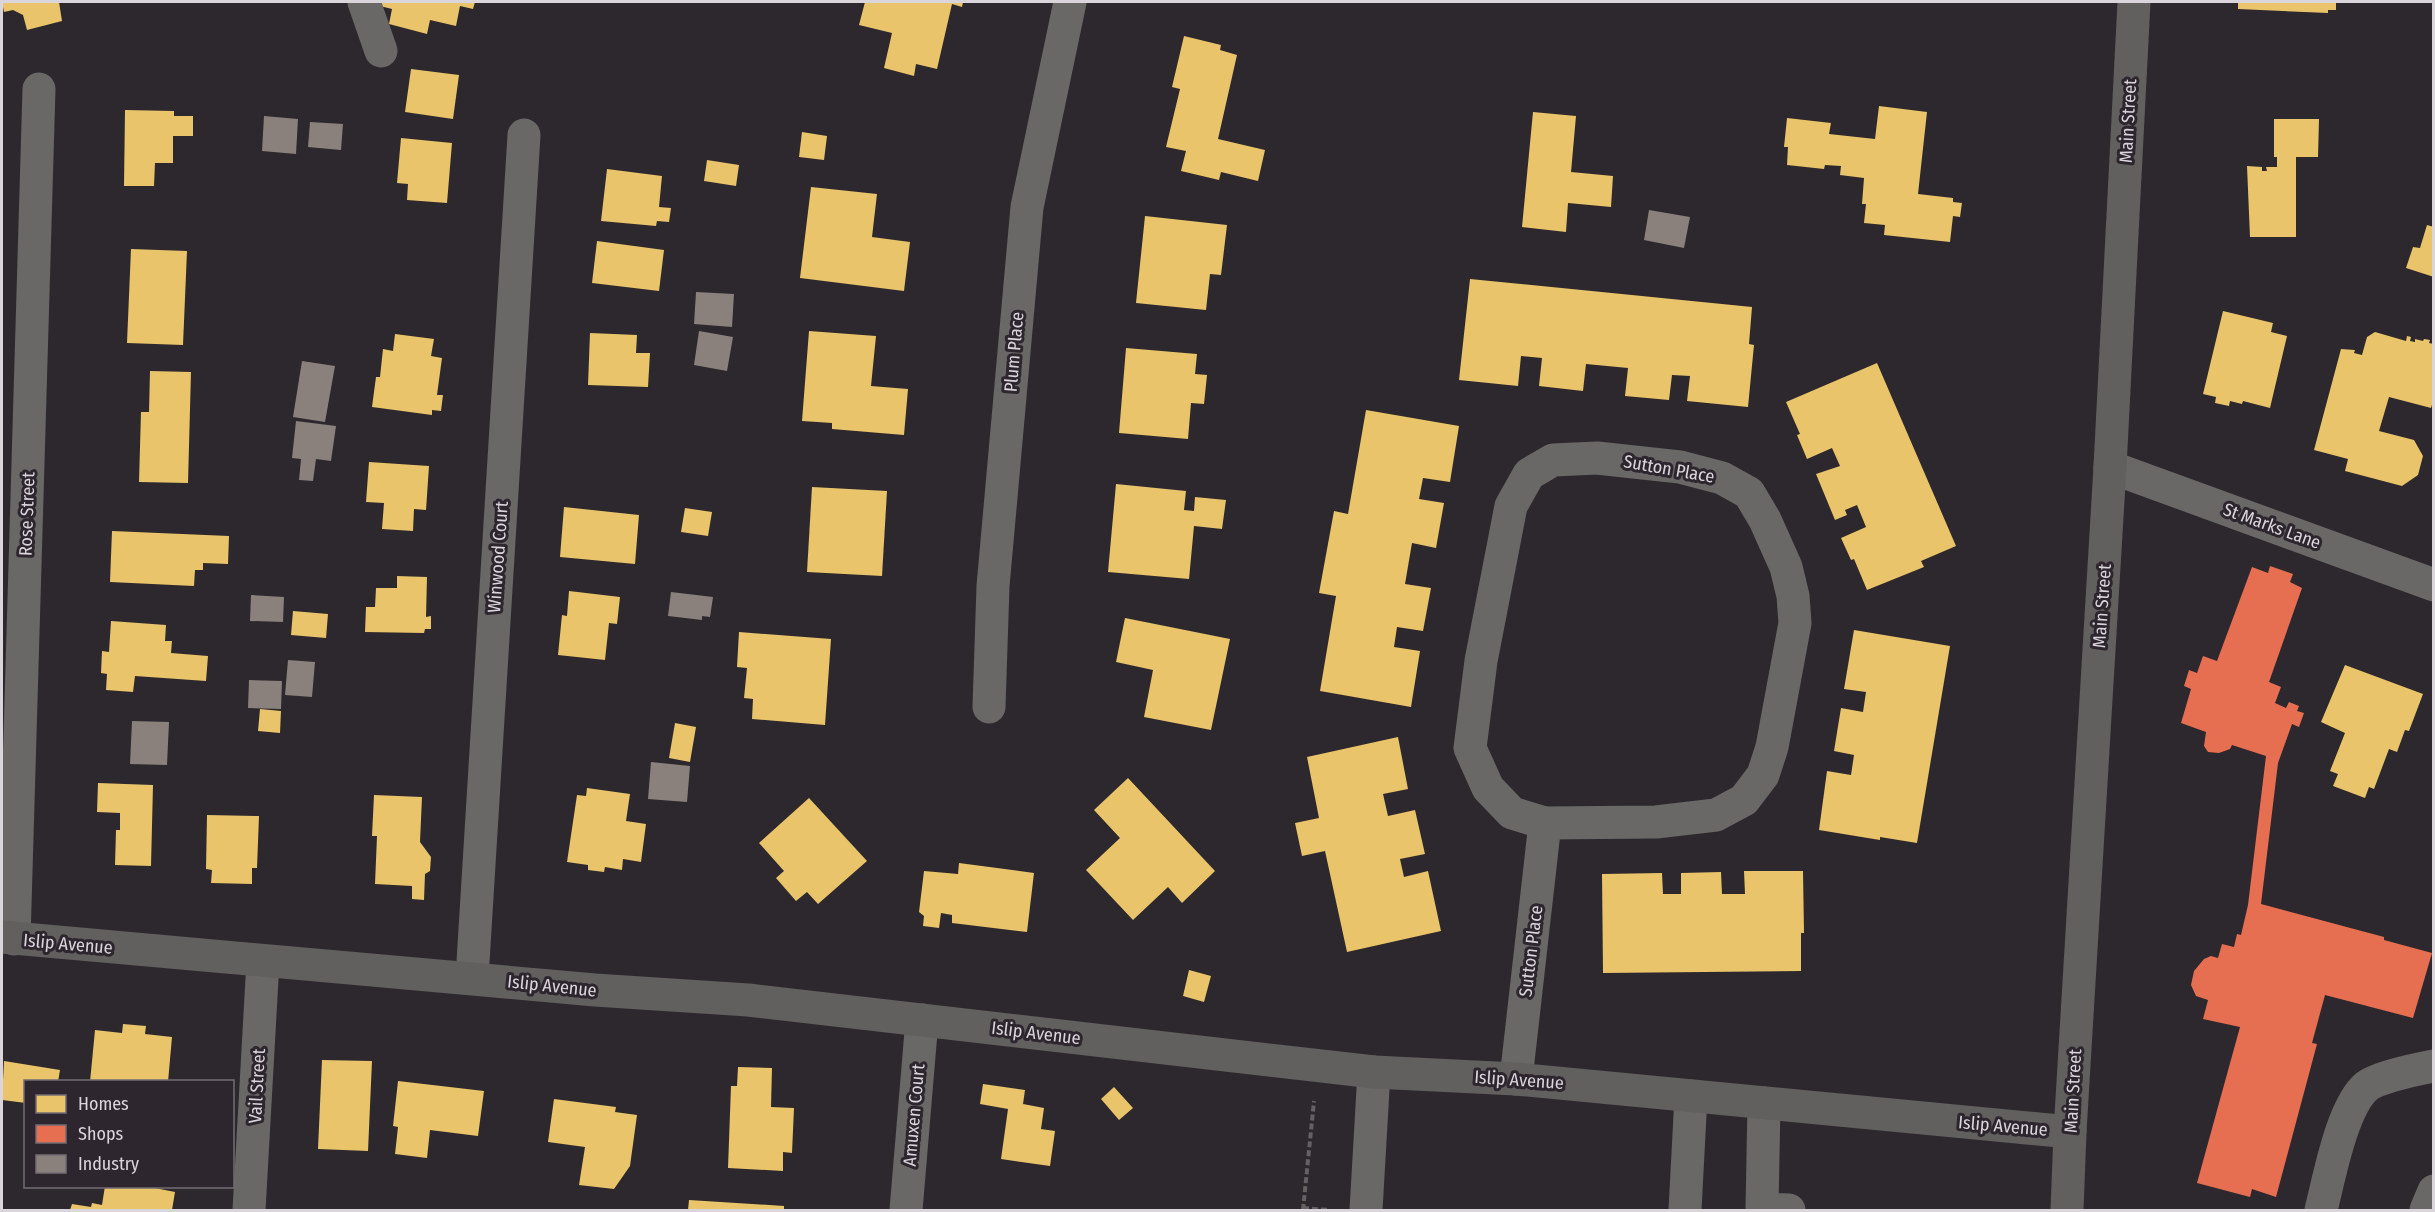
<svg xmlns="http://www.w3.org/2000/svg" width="2435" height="1212" font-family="'Fira Sans Condensed',sans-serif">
<rect width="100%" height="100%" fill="#2d282d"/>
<g fill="#e9c46a">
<path d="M2,2H59L62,21L27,30L23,15L13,10L4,12Z"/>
<path d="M377,2H475L473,9L460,6L456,26L430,20L427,34L389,24L392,9L376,5Z"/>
<path d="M865,2H963L962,7L952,4L937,69L916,64L914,76L884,68L892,33L859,25Z"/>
<path d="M2238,2H2336V10H2328V13L2238,9Z"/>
<path d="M1184,36L1221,45L1220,50L1237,55L1218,139L1265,150L1258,181L1221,172L1219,180L1181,171L1186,151L1166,147L1180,89L1172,87Z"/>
<path d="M411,69L459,75L453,119L405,112Z"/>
<path d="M1879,106L1927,112L1918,194L1953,198V202L1962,203L1960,217L1953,216L1950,242L1884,235L1885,225L1864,223L1866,204H1862L1864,178L1840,175L1841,166L1825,165L1824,169L1787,165L1788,147H1784L1787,118L1831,123L1829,134L1875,139Z"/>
<path d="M125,110L174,111V116H193V136H173V163H155L154,186H124Z"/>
<path d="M1533,112L1576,116L1571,172L1613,176L1611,207L1568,203L1566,232L1522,227Z"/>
<path d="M2274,119H2319L2318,157H2296V237H2250L2247,166L2262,167V171H2267L2266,167H2277V157H2274Z"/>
<path d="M802,132L827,136L824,160L799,157Z"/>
<path d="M401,138L452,143L447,203L407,200L408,184L397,183Z"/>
<path d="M707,160L739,165L736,186L704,181Z"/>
<path d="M607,169L662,176L659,207L671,208L669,222L657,221L656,226L601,221Z"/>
<path d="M811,187L877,194L872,237L910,242L904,291L800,278Z"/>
<path d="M1145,216L1227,225L1221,275L1210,274L1206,310L1136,303Z"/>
<path d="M2427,225L2434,227V277L2406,268L2413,247L2420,248Z"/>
<path d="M597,241L664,250L659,291L592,283Z"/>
<path d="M131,249L187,251L183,345L127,343Z"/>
<path d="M1470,279L1752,307L1749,344L1754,345L1748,407L1687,401L1690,376L1672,375L1669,400L1625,396L1628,368L1586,364L1583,391L1539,386L1542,358L1521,356L1518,386L1459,380Z"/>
<path d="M2223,311L2273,323L2271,332L2287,336L2270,408L2243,401L2242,404L2230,401L2229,406L2215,403L2216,397L2203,394Z"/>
<path d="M809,331L876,336L871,386L908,389L904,435L832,429V423L802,421Z"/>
<path d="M2375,332L2406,341L2407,336L2411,337L2410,341L2415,342V339L2423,341L2424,339L2430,340L2429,343L2434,344V398L2431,408L2389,397L2379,431L2414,440L2423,456L2418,475L2402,486L2345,471L2348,459L2314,450L2341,349L2355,350L2354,353L2362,355L2367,337Z"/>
<path d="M590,333L637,335L636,353H650L648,387L588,385Z"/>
<path d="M395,334L434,339L431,356L442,358L437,395H443L441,411L432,410V415L372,407L376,377H380L383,349L393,351Z"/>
<path d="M1126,348L1197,354L1195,374L1207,375L1204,404L1191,403L1188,439L1119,433Z"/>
<path d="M1877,363L1956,546L1921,561L1924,567L1867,590L1854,559L1851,560L1841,538L1866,527L1857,505L1845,510L1847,515L1835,520L1816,474L1840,466L1832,448L1807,459L1797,435L1800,434L1786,402Z"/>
<path d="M150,371L191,372L188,483L139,482L141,412H149Z"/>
<path d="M1366,410L1459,426L1450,482L1423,478L1419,499L1444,503L1436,548L1412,543L1405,584L1431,588L1423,631L1397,627L1394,647L1420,651L1411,707L1320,691L1336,596L1319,593L1334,511L1348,514Z"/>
<path d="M369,462L429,466L426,510L414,509L413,531L382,529L384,503L366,502Z"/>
<path d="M1116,484L1186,491L1184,510L1194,511L1195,497L1226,500L1222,529L1194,526L1189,579L1108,572Z"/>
<path d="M812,487L887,491L882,576L807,572Z"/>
<path d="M564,507L639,515L635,564L560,557Z"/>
<path d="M685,508L712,512L708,536L681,532Z"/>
<path d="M112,531L229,536L228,564L203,563V570H195L194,586L110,582Z"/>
<path d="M397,576L427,577L426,617L431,616V629H425L424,633L365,632L366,607H375L376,588H397Z"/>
<path d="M569,591L620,597L617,624L609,623L605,660L558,655L562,615L567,616Z"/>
<path d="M293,611L328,614L326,638L291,635Z"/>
<path d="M1125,618L1230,639L1211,730L1144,717L1153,670L1116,662Z"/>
<path d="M111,621L166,625L165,641H172L171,653L208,656L206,681L135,676L133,692L106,690L107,674L101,673L102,651L109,652Z"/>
<path d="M1854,630L1950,646L1917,843L1880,837V840L1819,830L1827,771L1851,775L1854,755L1834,751L1841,708L1863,712L1866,692L1844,689Z"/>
<path d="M739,632L831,639L825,725L752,719L753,699L744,698L747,668L737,667Z"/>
<path d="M2345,665L2423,694L2409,731L2405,730L2397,752L2389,749L2374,789L2369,787L2365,798L2333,786L2338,774L2330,771L2345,733L2321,722Z"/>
<path d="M260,709L281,711L280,733L258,731Z"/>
<path d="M675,723L696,727L690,762L669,758Z"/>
<path d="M1398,737L1408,789L1383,794L1388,816L1415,810L1425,854L1400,859L1404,877L1428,871L1441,931L1347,952L1325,851L1302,856L1295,823L1319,818L1307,757Z"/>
<path d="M1128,778L1215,871L1182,903L1168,887L1133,920L1086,870L1120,838L1094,810Z"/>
<path d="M98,783L153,785L151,866L115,865L116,830H120V813L97,812Z"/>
<path d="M587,788L630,794L626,821L646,824L641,862L623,859L622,870L605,867L604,872L588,870V865L567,862L577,795L586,796Z"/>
<path d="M374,795L422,797L420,842L431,857L430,871L425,874L424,900L412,899V886L375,884L377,836H372Z"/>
<path d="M809,798L867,861L818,904L807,892L796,901L776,878L784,871L759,843Z"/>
<path d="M207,815L259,816L257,868H252V884L211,883L212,870L206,869Z"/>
<path d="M959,863L1034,873L1027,932L952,923V915L941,913L939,928L923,926L924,916L919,912L924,871L958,874Z"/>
<path d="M1744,871H1803L1804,933H1801V971L1603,973L1602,874L1662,873L1663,894H1681V873L1721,872L1722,894H1745Z"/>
<path d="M1189,970L1211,976L1204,1002L1183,996Z"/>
<path d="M123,1024L146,1026L145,1034L172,1037L168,1082H90L95,1030L122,1033Z"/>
<path d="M322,1060L372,1061L368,1151L318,1149Z"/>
<path d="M4,1061L60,1070L58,1082H26V1103L2,1100Z"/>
<path d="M738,1067L772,1068L771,1107L794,1108L792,1153L783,1152V1171L728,1168L731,1086H737Z"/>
<path d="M398,1081L484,1091L478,1136L430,1130L427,1158L395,1154L398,1127L393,1126Z"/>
<path d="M983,1084L1025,1090L1023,1104L1044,1108L1041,1129L1055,1131L1050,1166L1001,1159L1008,1109L980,1104Z"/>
<path d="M1114,1087L1133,1108L1119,1120L1101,1099Z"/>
<path d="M554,1099L616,1107L615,1112L637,1115L630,1166L614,1189L579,1185L585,1147L548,1142Z"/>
<path d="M105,1186H145L175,1192L172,1210H70L72,1204L91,1207L92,1203L102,1205Z"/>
<path d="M689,1200L784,1206V1210H688Z"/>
</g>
<path fill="#e76f51" d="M2270,566L2293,574L2290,582L2302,588L2269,682L2281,687L2275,703L2286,708L2289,702L2299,706L2297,711L2304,713L2299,727L2292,724L2278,763L2261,904L2384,937V940L2432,953L2413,1018L2325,995L2312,1043L2317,1044L2276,1197L2252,1189L2250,1197L2197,1183L2240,1027L2203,1019L2208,1000L2196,996L2191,985L2194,971L2204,959L2211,956L2218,958L2222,944L2234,947L2237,934L2241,935L2248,905L2266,756L2232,745L2230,749L2219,753L2208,752L2204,746L2206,732L2181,723L2191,689L2184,686L2189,670L2197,673L2203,656L2217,661L2252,567L2268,573Z"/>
<g fill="#8a817c">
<path d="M264,116L298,119L296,154L262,151Z"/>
<path d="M310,122L343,124L341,150L308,147Z"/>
<path d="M1649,210L1690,217L1684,248L1644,240Z"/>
<path d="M696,292L734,294L732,327L694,324Z"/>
<path d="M699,331L733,337L727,371L694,365Z"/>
<path d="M302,361L335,366L325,422L293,417Z"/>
<path d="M296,421L336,426L331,461L316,459L313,481L299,480L301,459L292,458Z"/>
<path d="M671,592L713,597L710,617L702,616V620L668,616Z"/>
<path d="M251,595L284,597L283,622L250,621Z"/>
<path d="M288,660L315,662L312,697L285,695Z"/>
<path d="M249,680L282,681L281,709L248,708Z"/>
<path d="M132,721L169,722L167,765L130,764Z"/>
<path d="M651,762L690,766L687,802L648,799Z"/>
</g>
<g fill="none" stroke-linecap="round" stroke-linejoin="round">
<g stroke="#636162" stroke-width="4" stroke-dasharray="6 3" stroke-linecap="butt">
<path d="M1303,1208L1329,1210"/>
<path d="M1303,1210L1314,1101"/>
</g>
<g stroke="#696867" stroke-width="33">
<path d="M364,2L381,51"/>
<path d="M1597,458L1680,467L1722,478L1749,493L1765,520L1786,567L1793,596L1795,623L1772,747L1763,775L1744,800L1716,815L1656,822L1545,823L1512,813L1488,788L1470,748L1481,661L1511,506L1529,474L1553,460Z"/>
<path d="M2110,467L2434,585"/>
<path d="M989,707L993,586L1027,207L1070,2"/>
<path d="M14,939L39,89"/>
<path d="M472,978L524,135"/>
<path d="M1516,1079L1545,823"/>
<path d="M1764,1103L1762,1209L1789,1210"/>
<path d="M249,1210L263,961"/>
<path d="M906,1210L922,1020"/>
<path d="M1366,1210L1374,1072"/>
<path d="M1685,1210L1691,1096"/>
<path d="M2321,1210C2329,1179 2342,1106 2367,1086C2379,1077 2418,1069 2434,1066"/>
<path d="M2426,1210L2434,1191"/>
</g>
<g stroke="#625f5f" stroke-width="33">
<path d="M2,937L595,990L748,1000L1374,1072L1516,1079L2070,1132"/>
<path d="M2067,1210L2070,1132L2110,467L2134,2"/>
</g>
</g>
<g text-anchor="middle" stroke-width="6" stroke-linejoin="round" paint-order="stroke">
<g font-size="18" fill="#dad5db" stroke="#2e262f">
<text transform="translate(2128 121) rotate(-87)" y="6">Main Street</text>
<text transform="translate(1014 352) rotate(-85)" y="6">Plum Place</text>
<text transform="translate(1669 469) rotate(10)" y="6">Sutton Place</text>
<text transform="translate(27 514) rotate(-88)" y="6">Rose Street</text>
<text transform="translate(2272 526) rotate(20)" y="6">St Marks Lane</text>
<text transform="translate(498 557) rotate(-86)" y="6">Winwood Court</text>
<text transform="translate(2102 606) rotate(-86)" y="6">Main Street</text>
<text transform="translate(68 944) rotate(5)" y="6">Islip Avenue</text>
<text transform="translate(1531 951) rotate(-83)" y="6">Sutton Place</text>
<text transform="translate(552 986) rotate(6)" y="6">Islip Avenue</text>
<text transform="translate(1036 1033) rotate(7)" y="6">Islip Avenue</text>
<text transform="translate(1519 1080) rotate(4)" y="6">Islip Avenue</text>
<text transform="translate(257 1086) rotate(-87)" y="6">Vail Street</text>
<text transform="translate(2073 1091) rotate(-87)" y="6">Main Street</text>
<text transform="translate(914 1115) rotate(-85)" y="6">Amuxen Court</text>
<text transform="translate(2003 1126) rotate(5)" y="6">Islip Avenue</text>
</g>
</g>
<rect width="2435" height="1212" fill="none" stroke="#dad5db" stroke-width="6"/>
<rect x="24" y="1080" width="210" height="108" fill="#2e262f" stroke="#736c74" stroke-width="1.5"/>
<rect x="36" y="1095" width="30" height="18" fill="#e9c46a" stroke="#736c74" stroke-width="1.5"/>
<text x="78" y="1110" font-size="18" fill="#dad5db">Homes</text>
<rect x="36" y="1125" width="30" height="18" fill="#e76f51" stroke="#736c74" stroke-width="1.5"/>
<text x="78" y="1140" font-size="18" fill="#dad5db">Shops</text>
<rect x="36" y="1155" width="30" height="18" fill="#8a817c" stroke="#736c74" stroke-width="1.5"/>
<text x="78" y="1170" font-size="18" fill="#dad5db">Industry</text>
</svg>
